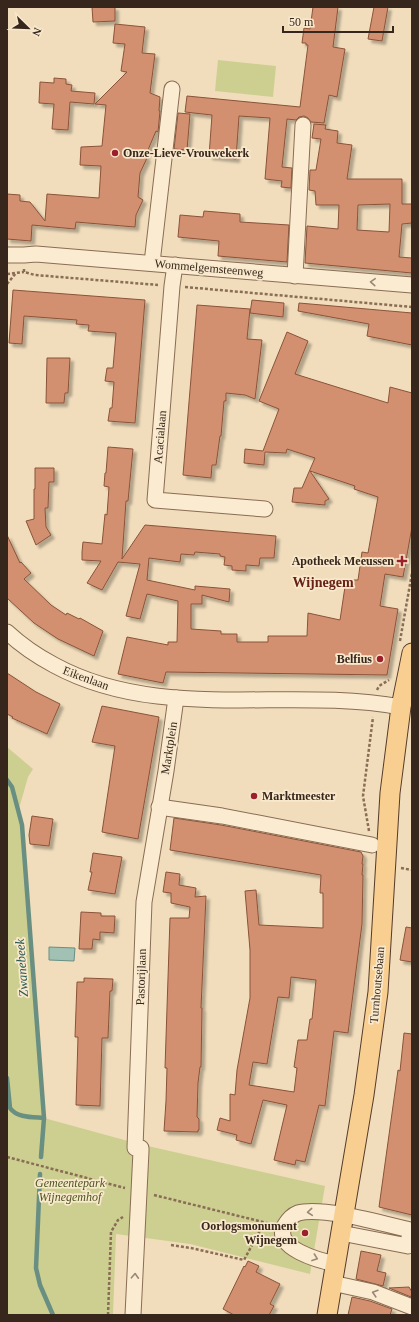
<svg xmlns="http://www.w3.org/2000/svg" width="419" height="1322" font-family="'Times New Roman',serif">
<defs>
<filter id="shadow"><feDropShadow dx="3.5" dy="3.5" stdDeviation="1" flood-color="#0004"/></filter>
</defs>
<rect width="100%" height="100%" fill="#f1ddbc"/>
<g fill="#cdcf90">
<path d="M218,60L276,66L273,97L215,91Z"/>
<path d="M7,747L33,769L28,777L18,812L22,825L44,1118L139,1144L325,1186L310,1274L190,1244L116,1234L113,1315H7Z"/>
</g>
<path fill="#a1c1b5" stroke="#688f82" d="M49,947L75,948L74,961L49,960Z"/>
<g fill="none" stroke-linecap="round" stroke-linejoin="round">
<g stroke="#688f82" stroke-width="4.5">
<path d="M7,780L12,787L22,825L44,1118L41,1157"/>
<path d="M7,1078L10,1108C17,1118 33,1117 44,1118"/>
<path d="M40,1174L36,1268L40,1285L53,1315"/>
</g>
</g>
<g fill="#d2906f" stroke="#8a5339" fill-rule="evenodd" filter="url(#shadow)">
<path d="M92,7H115V21L93,22Z"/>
<path d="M313,7H338L333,47L345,49L337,97L329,95L324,123L311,122L308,118L304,116L299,117L296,120L287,119L282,167L292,168L291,188L281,187L282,181L265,179L270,118L239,116L236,159L209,156L212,115L185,112L187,96L300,107L308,45H306V43H302L304,28L310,29Z"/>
<path d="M374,7H388L382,41L368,39Z"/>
<path d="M115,24L145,27L142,53L155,54L150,93L160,97L159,111H160L158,132L156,131L145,157L147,158L140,173L138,197L143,200L136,215L135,227L76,222L75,229L32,225L31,241L7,239V194L20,195V201L30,202L45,221L47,194L99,198L101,166L80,165L81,147L102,146L106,105L95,104L127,72L121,71L125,44L113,43Z"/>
<path d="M54,78L66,79V84L72,85L71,91L95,93L94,104L70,102L68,130L52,129L54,104L39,103L40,82L54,83Z"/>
<path d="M178,113L190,114L187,150L174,149Z"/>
<path d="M314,124L326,125L325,129L338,131L337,143L352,145L347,179H402V204H412V223L402,224L399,257L412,258V273L305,263L307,226L338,229L339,205H316L315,191L309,190L310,170H316L321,139L312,138ZM390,204L389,232L357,230L358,205Z"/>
<path d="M204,211L240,214V222L289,225L287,262L218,256L219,241L178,237L180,215L203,217Z"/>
<path d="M13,290L145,300L135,423L108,421L110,408H112L114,382L105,381L107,368H113L116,333L88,331L89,325L76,324L77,320L24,316L22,344L9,343Z"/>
<path d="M252,300L284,303L283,317L250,313Z"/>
<path d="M299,303L412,313V345L367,336L369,324L298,311Z"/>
<path d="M197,305L250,309L247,339L262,340L255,399L245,395L226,393V401H224L221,436H220L216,465H212L211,478L183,475Z"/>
<path d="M287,332L308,341L295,374L388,403L390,387L412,393V527L403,577L385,574L380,606L398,609L387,675L166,672L163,683L118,674L127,637L168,645V642H177L178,601L147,594L140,619L126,616L140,564L118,562L102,590L87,583L101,561L82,560V552L83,542L102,544L105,514L107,515L109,487L104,486L105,473H106L108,447L133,449L128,501H126L122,559L145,525L276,536L274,558H260L259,566L246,565V571L232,570V566L224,565L225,557L220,556V554L195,552L194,555L181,554L180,562L149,558L147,580L195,590V586L230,589L229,602L202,595V604H191V629L221,631V634H237V642H268V636H307L308,613L340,620L346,580H358L362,552L368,553L378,497L354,489L355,486L310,471L329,499L325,501V505L292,502L294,488H302L315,458L287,449L286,453L265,452L264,465L244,463L245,449L263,451L279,409L259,401Z"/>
<path d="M47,358H70L68,393H65L64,403H46Z"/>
<path d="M35,468H54V482H49L48,508H45L46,527L51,535L36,545L26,521L34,519V489H35Z"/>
<path d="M7,535L20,563L21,562L31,573L24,579L51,605L66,615L67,613L79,619L80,618L103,631L94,656L58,639L34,623L7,598Z"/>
<path d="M7,673L36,692L60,704L47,734L12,718L13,717L7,714Z"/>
<path d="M102,706L159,717L138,839L102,832L115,746L92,742Z"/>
<path d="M32,816L53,819L49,846L30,844L29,835Z"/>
<path d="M174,818L221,825L361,852L363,856L362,864H363L362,875H363L362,924L348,1033L334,1031L325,1106L319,1105L305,1162L296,1160L295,1165L274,1160L287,1105L263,1100L251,1144L236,1140L237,1135L217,1130L220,1118L230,1121V1094L235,1095L237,1070L250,998V950L245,891L256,890L259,925L323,928V893H320L321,875L170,850ZM291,977L316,980L312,1019H310L307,1040H298L294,1067L297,1068L294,1092L249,1085L253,1062L267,1064L278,997L289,998Z"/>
<path d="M93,853L122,857L115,894L88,890L92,872H90Z"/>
<path d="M166,872L180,874L179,885L196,888L195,897L206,896L201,1008H202L201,1067H200L198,1083L197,1117L199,1119V1130H198V1132L164,1131L166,1101L167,1068H165L170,918H189L190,907L171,903V893L163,892Z"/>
<path d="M81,912L101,913V916H115L114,933L100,932V940L93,939L92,949H79Z"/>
<path d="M406,927L412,928V962L400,960Z"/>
<path d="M84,978L113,979L112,991H110L108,1038H102L100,1106L76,1105L78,1037H75L77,982H84Z"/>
<path d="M404,1033L412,1034V1215L379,1207L398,1070L400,1071Z"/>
<path d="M361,1251L381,1255L377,1271L386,1273L383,1286L356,1279Z"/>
<path d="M248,1261L259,1266L256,1272L280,1284L270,1304L274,1306L269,1315H234L223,1309L244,1266L245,1267Z"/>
<path d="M409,1287L412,1292L411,1297L389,1288Z"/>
<path d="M352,1297L370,1301L392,1309L390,1315H348Z"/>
</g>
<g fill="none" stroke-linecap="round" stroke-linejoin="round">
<g stroke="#896d55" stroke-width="17">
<g id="minor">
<path d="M7,255H24L36,254L412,285"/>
<path d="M152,263L172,89"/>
<path d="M175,265L172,286L155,500L265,509"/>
<path d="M295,276L303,125"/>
<path d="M7,632C21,645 37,656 54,665C160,723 287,686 401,707"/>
<path d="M159,807L222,816L372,845"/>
<path d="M336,1264C321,1261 271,1248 285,1225C288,1220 293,1215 298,1213C322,1206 384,1224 410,1230L408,1246L341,1233"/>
<path d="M332,1283L373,1292L412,1307"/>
<path d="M133,1315L141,1151V1148H135L144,902L166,771L176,698"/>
</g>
</g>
<g stroke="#563b2a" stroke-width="21">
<path id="major" d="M327,1315L364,1095L378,992L390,793L401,707L412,653"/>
</g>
<g stroke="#896d55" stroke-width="2.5" stroke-dasharray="3 2" stroke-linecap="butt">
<path d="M24,269V272L35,275L158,285"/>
<path d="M7,274L24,272"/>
<path d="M7,284L16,273"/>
<path d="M185,287L412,307"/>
<path d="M400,641L412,573"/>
<path d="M377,690L379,686L389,680"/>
<path d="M369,831L363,796L373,717"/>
<path d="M401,868L412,870"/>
<path d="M7,1157L125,1188"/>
<path d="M154,1195L271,1224"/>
<path d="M171,1245L191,1248L244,1260L264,1223"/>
<path d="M108,1315L111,1232L118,1220L123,1217"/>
</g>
<use href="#minor" stroke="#fbebd0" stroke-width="15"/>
<use href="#major" stroke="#f8cf90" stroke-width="19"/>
</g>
<defs><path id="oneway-chevron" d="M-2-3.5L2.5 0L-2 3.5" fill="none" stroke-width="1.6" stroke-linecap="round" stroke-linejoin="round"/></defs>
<g stroke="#998876">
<use href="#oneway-chevron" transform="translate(373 282) rotate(-176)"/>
<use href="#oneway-chevron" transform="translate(310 1212) rotate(175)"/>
<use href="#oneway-chevron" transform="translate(315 1258) rotate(20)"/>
<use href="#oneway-chevron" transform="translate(135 1276) rotate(-87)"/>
<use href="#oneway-chevron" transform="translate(375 1293) rotate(-163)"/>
</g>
<g fill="#9c202b" stroke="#f8e8cc" stroke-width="1.5">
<circle cx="115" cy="153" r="4"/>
<path d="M400 555h4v4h4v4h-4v4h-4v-4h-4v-4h4z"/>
<circle cx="380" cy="659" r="4"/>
<circle cx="254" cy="796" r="4"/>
<circle cx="305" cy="1233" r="4"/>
</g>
<g text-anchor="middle" stroke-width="3.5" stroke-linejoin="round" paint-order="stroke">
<g font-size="12" font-weight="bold" fill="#37261b" stroke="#f8e8cc" text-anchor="end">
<text x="123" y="157" text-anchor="start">Onze-Lieve-Vrouwekerk</text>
<text x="394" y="565">Apotheek Meeussen</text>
<text x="372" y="663">Belfius</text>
<text x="262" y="800" text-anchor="start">Marktmeester</text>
<text x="297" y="1230">Oorlogsmonument<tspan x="297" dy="14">Wijnegem</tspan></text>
</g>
<g font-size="12" fill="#37261b" stroke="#f8e8cc">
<text transform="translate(209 268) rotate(5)" y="4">Wommelgemsteenweg</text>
<text transform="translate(160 437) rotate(-85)" y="4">Acacialaan</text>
<text transform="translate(86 678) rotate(20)" y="4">Eikenlaan</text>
<text transform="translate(169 748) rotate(-81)" y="4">Marktplein</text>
<text transform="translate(141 977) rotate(-88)" y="4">Pastorijlaan</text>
<text transform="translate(377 985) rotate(-85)" y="4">Turnhoutsebaan</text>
</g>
<g font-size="12" font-style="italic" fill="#4c5520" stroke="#f8e8cc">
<text x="70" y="1187">Gemeentepark<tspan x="70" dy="14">Wijnegemhof</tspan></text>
</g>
<g font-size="13" font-style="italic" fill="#295852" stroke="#f8e8cc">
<text transform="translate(21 968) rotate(-94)" y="5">Zwanebeek</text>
</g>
<g font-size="14" font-weight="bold" fill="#672117" stroke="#f8e8cc">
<text x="323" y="587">Wijnegem</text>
</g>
</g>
<rect width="419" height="1322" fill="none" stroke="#37261b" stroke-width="16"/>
<g transform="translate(28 28) rotate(113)" stroke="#f8e8cc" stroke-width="3" paint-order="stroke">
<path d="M0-3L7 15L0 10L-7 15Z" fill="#37261b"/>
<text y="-6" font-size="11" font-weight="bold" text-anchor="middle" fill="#37261b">N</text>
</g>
<path d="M283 26v6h110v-6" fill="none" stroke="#37261b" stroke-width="2"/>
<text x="289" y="26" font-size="12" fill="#37261b" stroke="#f8e8cc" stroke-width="3" paint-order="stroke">50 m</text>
</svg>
